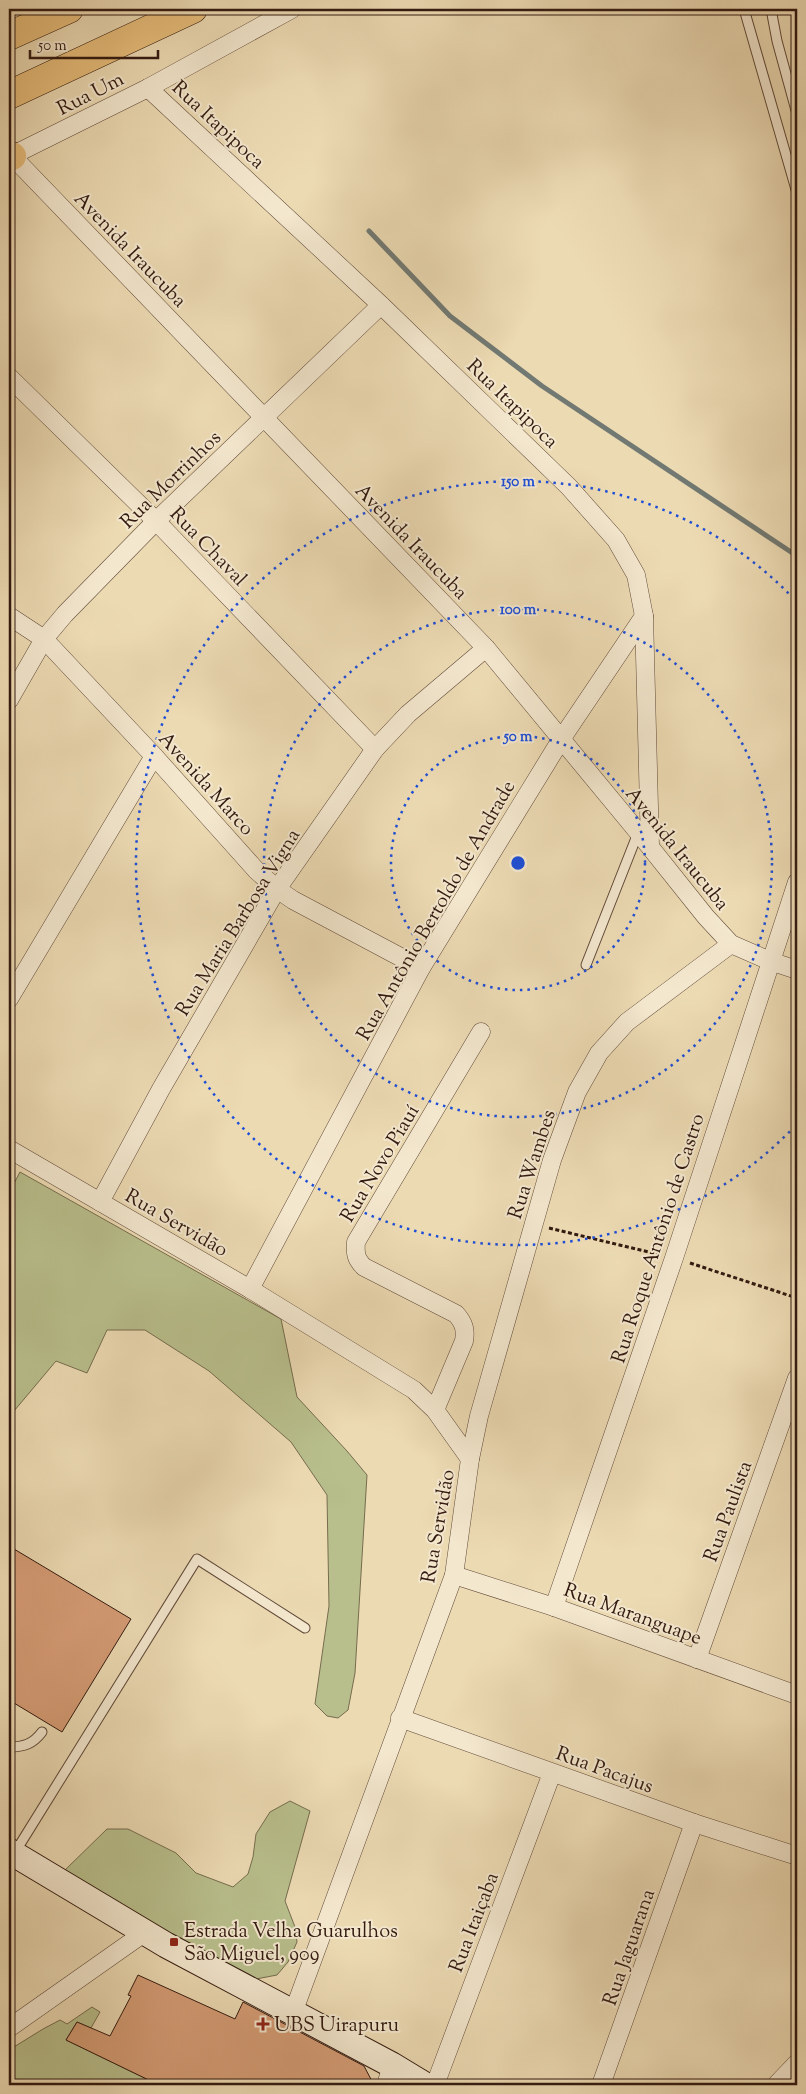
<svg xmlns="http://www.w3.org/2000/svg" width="806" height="2094" font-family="'Sorts Mill Goudy',serif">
<rect width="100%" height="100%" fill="#ecdab3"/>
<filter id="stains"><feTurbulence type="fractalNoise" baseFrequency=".004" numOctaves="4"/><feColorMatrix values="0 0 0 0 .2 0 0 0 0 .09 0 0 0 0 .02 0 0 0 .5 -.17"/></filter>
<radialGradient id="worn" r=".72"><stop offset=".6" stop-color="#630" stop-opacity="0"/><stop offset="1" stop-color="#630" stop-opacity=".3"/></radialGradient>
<g fill="#b8bf8c" stroke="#766c4e">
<path d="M20,1172L281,1319L297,1397L347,1451L367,1475L355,1673L348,1710L338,1718L327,1716L315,1704L329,1606L327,1495L291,1442L209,1371L145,1330H107L87,1373L56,1361L9,1417V1193Z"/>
<path d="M290,1801L310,1811L285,1901L295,1927L297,1942L288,1962L277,1975L251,1980L64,1871L107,1829H128L176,1853L196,1873L233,1887L248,1874L253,1857L256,1834L270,1812Z"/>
<path d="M92,2007L100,2012L91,2028L77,2022L66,2040L159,2085H9V2050L43,2029L60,2020L67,2024Z"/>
</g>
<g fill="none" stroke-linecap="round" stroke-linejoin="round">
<path stroke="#717972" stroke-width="5" d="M369,231L450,316L542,386L797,556"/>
</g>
<g fill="#d59c75" stroke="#331a10">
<path d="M9,1546L131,1619L62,1732L9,1700Z"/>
<path d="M138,1975L235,2019L243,2002L364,2066L374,2085H159L66,2040L77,2022L110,2036L131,1996L128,1995Z"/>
</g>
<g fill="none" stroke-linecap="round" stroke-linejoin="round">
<g stroke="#614a39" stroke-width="11">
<g id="lane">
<path d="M744,9L797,193"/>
<path d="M771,9L777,41L797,114"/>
<path d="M586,965L638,833"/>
<path d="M9,1747C24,1747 33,1744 42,1732"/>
<path d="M14,1854L197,1559L305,1628"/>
</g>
</g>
<g stroke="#614a39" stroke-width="19">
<g id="street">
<path d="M148,88L381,305L569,487L616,540L636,575L644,616L650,846"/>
<path d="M12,156L486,648L638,832L706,917L731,944L770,961L797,970"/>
<path d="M9,157L148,88L292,9"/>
<path d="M9,377L156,521L375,749"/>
<path d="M9,616L44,639L154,756L256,870L277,889L293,900L421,968"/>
<path d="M9,700L44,639L65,614L156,521L381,305"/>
<path d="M9,999L154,756"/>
<path d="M9,1149L250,1289L414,1390L435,1410L470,1459"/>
<path d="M100,1202L161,1089L277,889L375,749L408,714L486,648"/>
<path d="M250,1289L421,968L562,738L644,616"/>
<path d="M435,1410L464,1341C466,1330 464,1323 456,1314L364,1267C356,1259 355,1254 356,1242L481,1032"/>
<path d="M454,1575L554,1607L797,1695"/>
<path d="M554,1607L674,1258L797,882"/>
<path d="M697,1659L797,1378"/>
<path d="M400,1718L694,1823L797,1856"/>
<path d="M293,2013L454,1575L470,1459L479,1416L552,1160L577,1092L599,1053L627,1022L731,944"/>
<path d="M9,2028L144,1933"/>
<path d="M386,2085L392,2065"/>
<path d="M435,2085L552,1773"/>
<path d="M601,2085L694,1823"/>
<path d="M776,2085L797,2063"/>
</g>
</g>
<g stroke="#331a10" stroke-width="27">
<path id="secondary" d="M9,1851L166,1945L392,2065L425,2085"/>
</g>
<g stroke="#331a10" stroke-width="29">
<g id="highway">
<path d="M9,36L69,9"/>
<path d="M9,95L193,9"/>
<path d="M9,155L12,156"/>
</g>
</g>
<g stroke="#331a10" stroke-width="3" stroke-dasharray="4 2.5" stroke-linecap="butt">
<path d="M549,1228L657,1254"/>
<path d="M690,1263L797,1298"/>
</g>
<use href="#lane" stroke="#f3e7ce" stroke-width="9"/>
<use href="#street" stroke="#f3e7ce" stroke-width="18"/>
<use href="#secondary" stroke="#f3e7ce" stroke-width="25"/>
<use href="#highway" stroke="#e6bd7a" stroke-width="28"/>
</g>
<g fill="none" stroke="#1d4ed8" stroke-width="2.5" stroke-dasharray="2.5 5">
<circle cx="518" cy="863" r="127"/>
<circle cx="518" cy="863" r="254"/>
<path d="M795 1126A382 382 0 1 1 795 600"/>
</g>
<g fill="#8f2418" stroke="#f3e7ce" stroke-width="2">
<rect x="169" y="1937" width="10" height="10" rx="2.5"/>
<path d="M260.5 2016.5h5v5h5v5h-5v5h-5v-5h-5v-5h5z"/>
</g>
<g text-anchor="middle" stroke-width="4" stroke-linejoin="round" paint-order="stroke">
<g font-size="20" fill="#331a10" stroke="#f3e7ce">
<text transform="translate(90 93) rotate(-27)" y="7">Rua Um</text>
<text transform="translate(219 124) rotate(43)" y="7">Rua Itapipoca</text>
<text transform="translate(131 249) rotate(46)" y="7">Avenida Iraucuba</text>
<text transform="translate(513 403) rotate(44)" y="7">Rua Itapipoca</text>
<text transform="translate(170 479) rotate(-44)" y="7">Rua Morrinhos</text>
<text transform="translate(412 541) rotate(46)" y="7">Avenida Iraucuba</text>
<text transform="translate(209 546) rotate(46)" y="7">Rua Chaval</text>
<text transform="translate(207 783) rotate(48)" y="7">Avenida Marco</text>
<text transform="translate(678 848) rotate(51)" y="7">Avenida Iraucuba</text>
<text transform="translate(435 910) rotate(-60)" y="7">Rua Antônio Bertoldo de Andrade</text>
<text transform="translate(237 922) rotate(-58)" y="7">Rua Maria Barbosa Vigna</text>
<text transform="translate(379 1163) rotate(-59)" y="7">Rua Novo Piauí</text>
<text transform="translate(531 1164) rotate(-72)" y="7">Rua Wambes</text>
<text transform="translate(177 1222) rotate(30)" y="7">Rua Servidão</text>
<text transform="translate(657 1238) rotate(-72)" y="7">Rua Roque Antônio de Castro</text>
<text transform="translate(727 1511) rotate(-70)" y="7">Rua Paulista</text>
<text transform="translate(437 1526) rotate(-80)" y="7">Rua Servidão</text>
<text transform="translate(633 1613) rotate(20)" y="7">Rua Maranguape</text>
<text transform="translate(605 1769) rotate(20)" y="7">Rua Pacajus</text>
<text transform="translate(473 1922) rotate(-69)" y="7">Rua Itaiçaba</text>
<text transform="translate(628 1947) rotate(-71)" y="7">Rua Jaguarana</text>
</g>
<g font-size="20" fill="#331a10" stroke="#f3e7ce" text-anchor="start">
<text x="184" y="1937">Estrada Velha Guarulhos<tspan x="184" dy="23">São Miguel, 909</tspan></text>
<text x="274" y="2031">UBS Uirapuru</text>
</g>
</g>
<circle cx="518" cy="863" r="8" fill="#1d4ed8" stroke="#f3e7ce" stroke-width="2.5"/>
<g font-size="15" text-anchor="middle" font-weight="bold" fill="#1d4ed8" stroke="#f3e7ce" stroke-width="4" stroke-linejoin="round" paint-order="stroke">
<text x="518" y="486">150 m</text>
<text x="518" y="614">100 m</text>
<text x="518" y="741">50 m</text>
</g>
<rect width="806" height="2094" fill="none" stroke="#ecdab3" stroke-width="30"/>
<rect x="10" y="10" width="786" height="2074" fill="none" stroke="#331a10" stroke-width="2.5"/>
<rect x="15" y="15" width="776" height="2064" fill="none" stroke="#331a10"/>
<path d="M30 50v8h128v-8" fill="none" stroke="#331a10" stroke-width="2.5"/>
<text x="38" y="50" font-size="15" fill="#331a10" stroke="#f3e7ce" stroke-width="4" paint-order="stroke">50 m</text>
<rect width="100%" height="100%" filter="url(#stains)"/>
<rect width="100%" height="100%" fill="url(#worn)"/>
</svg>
